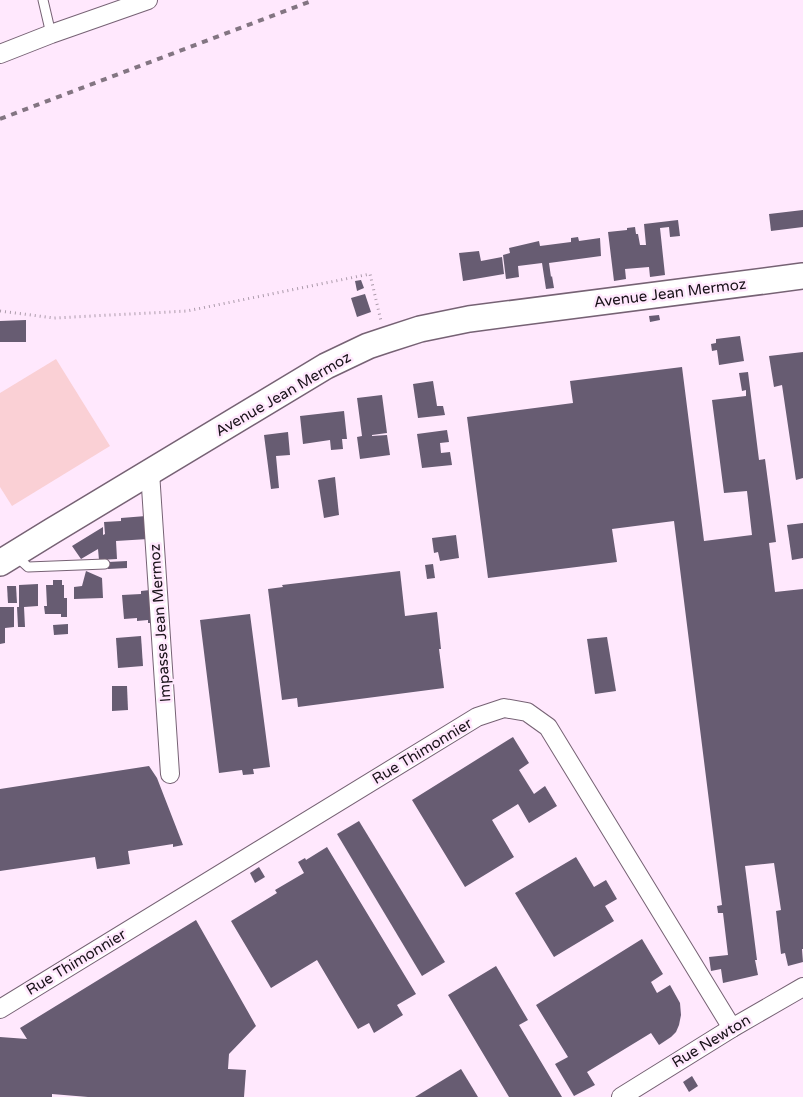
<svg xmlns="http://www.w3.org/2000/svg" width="803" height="1097" font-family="'Varela Round',sans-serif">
<rect width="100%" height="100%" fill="#ffe8fd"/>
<path fill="#fad0d5" d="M56,359L110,446L12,506L0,487V393Z"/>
<g fill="#675c72">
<path d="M803,210V227L771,231L769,214Z"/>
<path d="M678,220L680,236L670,237L669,227L660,228L665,275L650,277L649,267L625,269L626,279L614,281L608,232L627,230V228L635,227L636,234H638L640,245H646L644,224Z"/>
<path d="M578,237L579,241L600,238L601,256L549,263L551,277L552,276L554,288L546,289L542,263L518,266L519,277L506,279L503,255L510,253L509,248L539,241L540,246L571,242V238Z"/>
<path d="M479,251L481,261L502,257L504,274L463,281L459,253Z"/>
<path d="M361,280L364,288L357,291L355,281Z"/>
<path d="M365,294L371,312L357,317L351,298Z"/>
<path d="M659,315L660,320L650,322L649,316Z"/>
<path d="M26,320V342H0V321Z"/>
<path d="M740,336L744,361L719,365L717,350L712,351L711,344L716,343V339Z"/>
<path d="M803,352V478L796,480L782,385L774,387L769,356Z"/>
<path d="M682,367L704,541L752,535L747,491L724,493L712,400L746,396V390L742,391L739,373L748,372L759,460L765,459L776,542L769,543L775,592L803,589V949H802L803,962L788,966L785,953L781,954L776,911L781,910L774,863L745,866L757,960H755L758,975L723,983L721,969L711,971L709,957L728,955L723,913H718L717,906L722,905L674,521L612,529L617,562L488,578L467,417L573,403L570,381Z"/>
<path d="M433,381L437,406H443L445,415L418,418L413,384Z"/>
<path d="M382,395L387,433L372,435V436L387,435L390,455L360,459L357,437L362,436L357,398Z"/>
<path d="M344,411L347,439H342L343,449L331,450L330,440L303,444L300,416Z"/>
<path d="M447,430L449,442L440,443L441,453L450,452L452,465L422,468L417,434Z"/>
<path d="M288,432L290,455L276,456L279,488L271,489L264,435Z"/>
<path d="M335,477L339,515L324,518L318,480Z"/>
<path d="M146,516L148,539L116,541L117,559L99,560L98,549L81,559L72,546L103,527V535L105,534L104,522L121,521V518Z"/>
<path d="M803,523V558L792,560L787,525Z"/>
<path d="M456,535L459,558L440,561L438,552L434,553L432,538Z"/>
<path d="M127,561V568L108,569V562Z"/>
<path d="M433,564L435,578L427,579L425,565Z"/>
<path d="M86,571L102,578L103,598L74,599V587L82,586Z"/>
<path d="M400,571L405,616L437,612L441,649H439L444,688L298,707L297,698L282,700L268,589L283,587L282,585Z"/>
<path d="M53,580H62V585H64V598H67V617H61V614H45L44,606H47L46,585H53Z"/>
<path d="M38,584V606L24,607L25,627H18L17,607H19V585Z"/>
<path d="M7,586H16L17,603H8Z"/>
<path d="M150,590L152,623H148V620L137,621V618L124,619L122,595L141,594V591Z"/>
<path d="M0,607H14V627L5,628V643L0,644Z"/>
<path d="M250,614L270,767L253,769L254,774L243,775L242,770L219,773L200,620Z"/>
<path d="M68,624V634L54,635L53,625Z"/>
<path d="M141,636L143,666L118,668L116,638Z"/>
<path d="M607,637L616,691L595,694L587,639Z"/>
<path d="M112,686H127L128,710L112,711Z"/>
<path d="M513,737L529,763L519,770L534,794L545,786L557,806L529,823L518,804L492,820L514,857L465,887L412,800Z"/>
<path d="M149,766L157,778L183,845L173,847V844L128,851L130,864L97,869L95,857L0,871V789Z"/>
<path d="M359,821L445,962L422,976L337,834Z"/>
<path d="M327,847L416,994L397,1005L403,1015L374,1033L369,1023L358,1029L317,960L271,988L231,921L277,893L275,890L304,873L298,862L305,858L306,860Z"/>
<path d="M576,857L594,887L606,880L617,899L605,906L614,921L554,957L515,893Z"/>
<path d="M259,867L265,877L255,883L250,873Z"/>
<path d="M196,920L256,1026L229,1054L228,1069L246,1070L244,1097H88L52,1094V1097H0V1037L27,1039L20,1028Z"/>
<path d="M642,939L663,974L651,982L657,993L670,985L680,1003L681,1015L679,1025L676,1032L671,1037L659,1045L651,1033L587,1072L595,1085L574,1096L555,1064L568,1057L536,1005Z"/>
<path d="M496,966L528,1020L519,1025L562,1097H509L448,995Z"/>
<path d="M461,1069L478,1097H415Z"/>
<path d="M692,1076L698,1086L689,1092L683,1082Z"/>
</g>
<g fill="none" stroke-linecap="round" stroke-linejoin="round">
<g stroke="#766274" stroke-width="11">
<g id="service">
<path d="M43,0L51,34"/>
<path d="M15,555L28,567L105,564"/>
</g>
</g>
<g stroke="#766274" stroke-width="20">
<g id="minor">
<path d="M0,54L51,34L148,0"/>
<path d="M150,472L170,774"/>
<path d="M0,1009L477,717L504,708L527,712L548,727L732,1028"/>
<path d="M621,1097L732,1028L803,987"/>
</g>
</g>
<g stroke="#766274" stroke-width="28">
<path id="secondary" d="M0,563L52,531L326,366L368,346L386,340L420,329L469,319L803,276"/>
</g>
<path stroke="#ac9bab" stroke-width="3" stroke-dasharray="1 4" stroke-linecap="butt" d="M0,311L54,318L187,311L370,274L381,321"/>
<use href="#service" stroke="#fff" stroke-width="9"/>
<use href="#minor" stroke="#fff" stroke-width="18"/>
<use href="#secondary" stroke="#fff" stroke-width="25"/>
<path stroke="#837582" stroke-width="4" stroke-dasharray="6 6" stroke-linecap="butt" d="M0,119L314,0"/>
</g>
<g text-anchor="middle" stroke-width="5" stroke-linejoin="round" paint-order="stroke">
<g font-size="15" fill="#181118" stroke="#ffe8fd">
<text transform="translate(670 293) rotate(-7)" y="5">Avenue Jean Mermoz</text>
<text transform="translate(283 394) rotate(-30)" y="5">Avenue Jean Mermoz</text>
<text transform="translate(160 623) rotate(-94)" y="5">Impasse Jean Mermoz</text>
<text transform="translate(422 751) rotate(-31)" y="5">Rue Thimonnier</text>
<text transform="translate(76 962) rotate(-31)" y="5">Rue Thimonnier</text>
<text transform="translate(711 1041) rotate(-31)" y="5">Rue Newton</text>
</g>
</g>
</svg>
